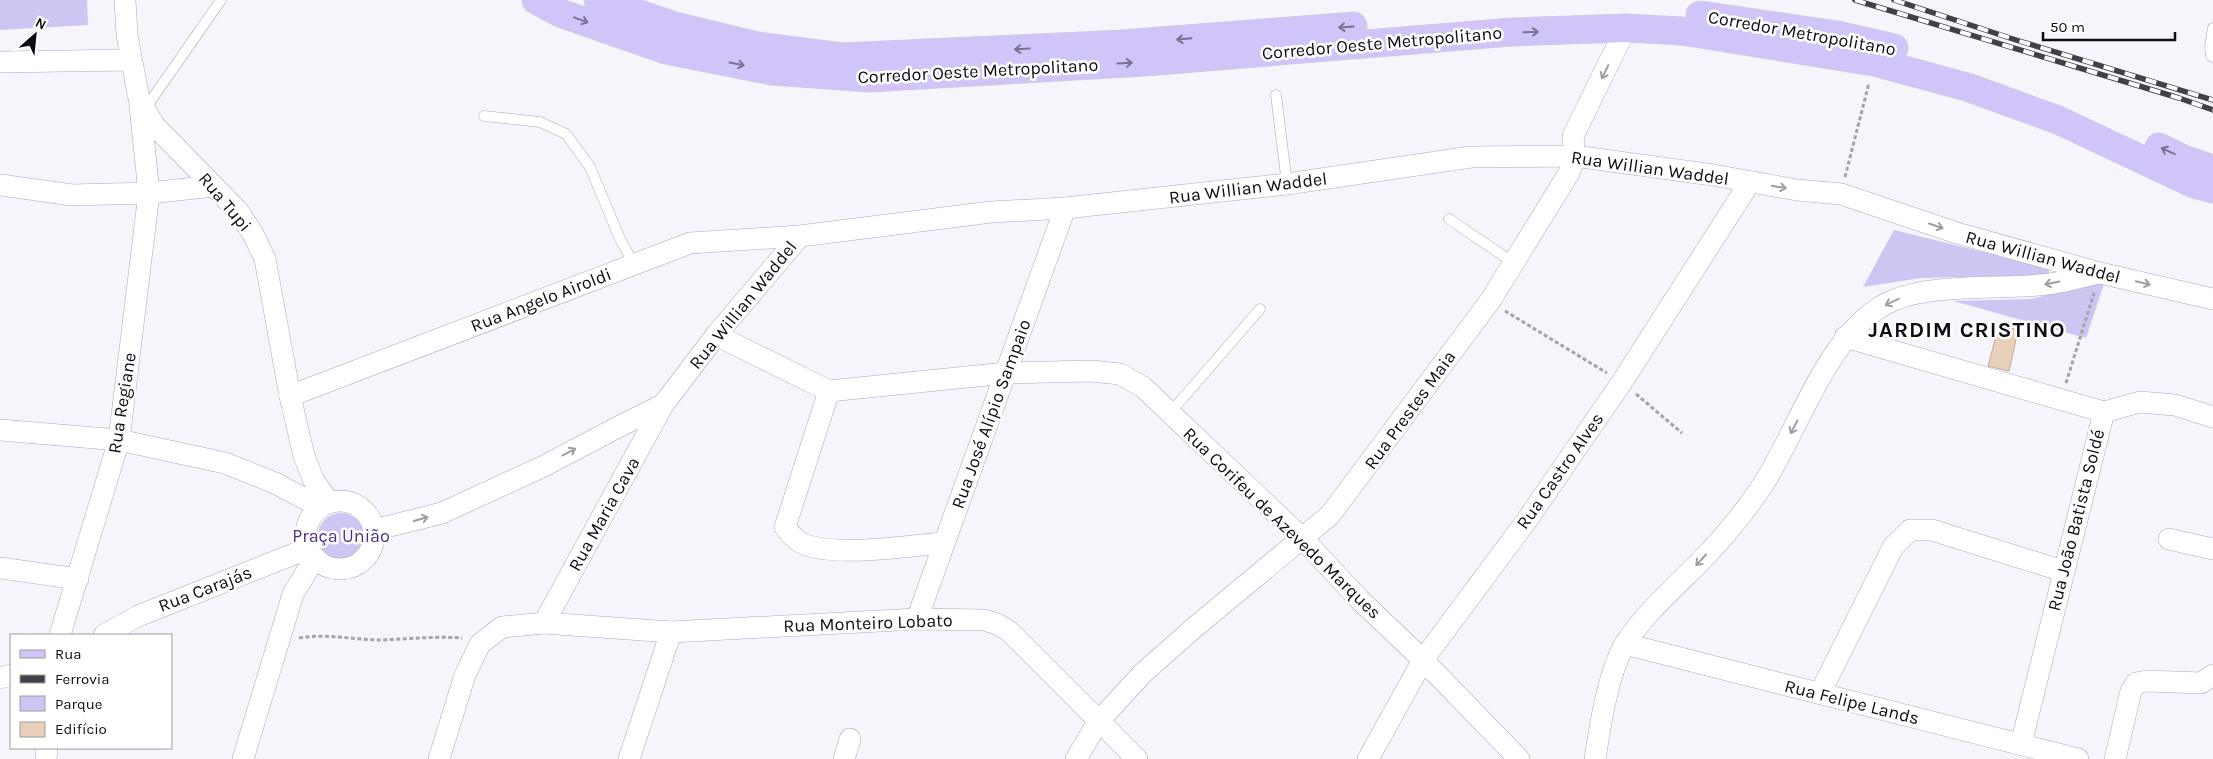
<svg xmlns="http://www.w3.org/2000/svg" width="2213" height="759" font-family="Karla,sans-serif">
<rect width="100%" height="100%" fill="#f6f5fb"/>
<g fill="#cec5f2">
<path d="M0,0H87L88,25L0,30Z"/>
<path d="M1894,230L2048,268L2050,275L1921,278L1863,287Z"/>
<path d="M2105,281L2086,338L1953,301L2031,299Z"/>
<circle cx="341" cy="536" r="23"/>
</g>
<path fill="#e8d0ba" stroke="#c1a994" d="M1999,325L2018,330L2009,371L1988,366Z"/>
<g fill="none" stroke-linecap="round" stroke-linejoin="round">
<g stroke="#aba6c2" stroke-width="11">
<g id="service">
<path d="M2213,28L2210,46L2211,56L2213,57"/>
<path d="M1276,95L1287,184"/>
<path d="M145,109L221,0"/>
<path d="M484,116L540,122L566,134L590,167L620,239L634,264"/>
<path d="M1449,219L1514,263"/>
<path d="M1170,413L1260,309"/>
</g>
</g>
<g stroke="#aba6c2" stroke-width="22">
<g id="minor">
<path d="M125,0L127,35L139,99L154,125L238,211L253,234L265,259L290,396L304,456L314,481L329,502"/>
<path d="M0,62L131,60"/>
<path d="M0,185L72,195L149,193L214,186"/>
<path d="M716,335L829,391L1006,373L1091,371L1120,374L1143,387L1303,539L1359,599L1423,660L1519,759"/>
<path d="M1845,337L2104,412L2021,744"/>
<path d="M829,391L785,527C791,536 798,543 809,546C848,556 904,546 944,543"/>
<path d="M290,396L690,243L800,236"/>
<path d="M2104,412L2140,402L2175,405L2213,417"/>
<path d="M0,430L119,440L225,463L275,483L320,507"/>
<circle cx="340" cy="535" r="34"/>
<path d="M374,530L442,513L544,466L622,425L663,405"/>
<path d="M2169,539L2213,549"/>
<path d="M0,568L78,579"/>
<path d="M917,619L1065,208"/>
<path d="M544,623L663,405L716,335L800,236L991,212L1065,208L1287,184L1471,157L1575,156L1713,175L1797,190L1841,194L1957,233L2100,273L2213,299"/>
<path d="M60,635L119,440L149,193L140,106"/>
<path d="M104,635L138,616L309,548"/>
<path d="M1625,644L2078,759"/>
<path d="M0,678L11,675"/>
<path d="M1820,693L1893,547L1910,530H1932L2063,571"/>
<path d="M46,759L47,748"/>
<path d="M243,759L293,594L315,558"/>
<path d="M439,759L465,675L480,644L502,627L544,623L671,632L917,619L984,620L997,624L1009,631L1137,759"/>
<path d="M629,759L671,632"/>
<path d="M844,759L850,739"/>
<path d="M1076,759L1098,722L1143,673L1195,627L1330,515L1490,301L1569,173L1575,156L1573,136L1626,28"/>
<path d="M1368,759L1423,660L1527,520L1622,382L1750,182"/>
<path d="M1595,759C1600,726 1608,673 1625,644C1645,613 1674,588 1700,562C1724,537 1749,508 1767,478C1801,423 1831,326 1894,300C1933,284 1996,289 2039,285C2058,284 2077,278 2095,274"/>
<path d="M2115,759L2131,691L2136,683L2147,681L2201,683L2213,675"/>
</g>
</g>
<g stroke="#d3d3d5" stroke-width="29">
<g id="primary">
<path d="M536,0L560,13L666,50L772,71L869,78L1145,62L1512,32L1626,28L1682,31L1874,62L1967,87L2058,120L2194,184L2213,189"/>
<path d="M598,0L675,26L758,46L842,57L1122,44L1353,26"/>
<path d="M1700,15L1837,35L1894,48"/>
<path d="M2159,147L2186,160L2213,169"/>
</g>
</g>
<g stroke="#a5a3aa" stroke-width="3" stroke-dasharray="4 2.5" stroke-linecap="butt">
<path d="M1845,177L1869,83"/>
<path d="M1505,311L1607,373"/>
<path d="M2066,383L2094,293"/>
<path d="M1636,394L1682,433"/>
<path d="M299,638C327,633 353,640 381,640C408,639 435,636 462,638"/>
</g>
<use href="#service" stroke="#fff" stroke-width="10"/>
<use href="#minor" stroke="#fff" stroke-width="21"/>
<use href="#primary" stroke="#d1c4f9" stroke-width="28"/>
<g stroke="#424149" stroke-width="5.5">
<g id="rail">
<path d="M1855,0L2179,98L2213,110"/>
<path d="M1894,0L2016,40L2213,100"/>
</g>
</g>
<use href="#rail" stroke="#fff" stroke-width="4" stroke-dasharray="11" stroke-linecap="butt"/>
</g>
<defs><path id="oneway-shaft" d="M-6 0H5M1.5-3L5.5 0L1.5 3" fill="none" stroke-width="1.6" stroke-linecap="round" stroke-linejoin="round" transform="scale(1.25)"/></defs>
<g stroke="#797192">
<use href="#oneway-shaft" transform="translate(581 20) rotate(20)"/>
<use href="#oneway-shaft" transform="translate(1346 27) rotate(176)"/>
<use href="#oneway-shaft" transform="translate(1531 32) rotate(-2)"/>
<use href="#oneway-shaft" transform="translate(1184 39) rotate(175)"/>
<use href="#oneway-shaft" transform="translate(1022 49) rotate(177)"/>
<use href="#oneway-shaft" transform="translate(1125 63) rotate(-3)"/>
<use href="#oneway-shaft" transform="translate(737 64) rotate(11)"/>
<use href="#oneway-shaft" transform="translate(2168 151) rotate(-155)"/>
</g>
<g stroke="#9e9da1">
<use href="#oneway-shaft" transform="translate(1605 72) rotate(116)"/>
<use href="#oneway-shaft" transform="translate(1779 187) rotate(10)"/>
<use href="#oneway-shaft" transform="translate(1936 226) rotate(19)"/>
<use href="#oneway-shaft" transform="translate(2052 283) rotate(169)"/>
<use href="#oneway-shaft" transform="translate(2143 283) rotate(13)"/>
<use href="#oneway-shaft" transform="translate(1892 302) rotate(155)"/>
<use href="#oneway-shaft" transform="translate(1794 427) rotate(118)"/>
<use href="#oneway-shaft" transform="translate(569 452) rotate(-28)"/>
<use href="#oneway-shaft" transform="translate(421 519) rotate(-16)"/>
<use href="#oneway-shaft" transform="translate(1701 560) rotate(133)"/>
</g>
<g text-anchor="middle" stroke-width="5" stroke-linejoin="round" paint-order="stroke">
<g font-size="18" fill="#0d0b14" stroke="#fff">
<text transform="translate(1802 33) rotate(10)" y="6">Corredor Metropolitano</text>
<text transform="translate(1382 43) rotate(-5)" y="6">Corredor Oeste Metropolitano</text>
<text transform="translate(978 71) rotate(-3)" y="6">Corredor Oeste Metropolitano</text>
<text transform="translate(1650 168) rotate(8)" y="6">Rua Willian Waddel</text>
<text transform="translate(1248 188) rotate(-7)" y="6">Rua Willian Waddel</text>
<text transform="translate(225 202) rotate(50)" y="6">Rua Tupi</text>
<text transform="translate(2043 257) rotate(15)" y="6">Rua Willian Waddel</text>
<text transform="translate(541 300) rotate(-21)" y="6">Rua Angelo Airoldi</text>
<text transform="translate(743 305) rotate(-51)" y="6">Rua Willian Waddel</text>
<text transform="translate(122 403) rotate(-81)" y="6">Rua Regiane</text>
<text transform="translate(1410 410) rotate(-54)" y="6">Rua Prestes Maia</text>
<text transform="translate(991 414) rotate(-70)" y="6">Rua José Alípio Sampaio</text>
<text transform="translate(1560 471) rotate(-55)" y="6">Rua Castro Alves</text>
<text transform="translate(604 514) rotate(-61)" y="6">Rua Maria Cava</text>
<text transform="translate(2076 520) rotate(-76)" y="6">Rua João Batista Soldé</text>
<text transform="translate(1282 523) rotate(44)" y="6">Rua Corifeu de Azevedo Marques</text>
<text transform="translate(205 589) rotate(-21)" y="6">Rua Carajás</text>
<text transform="translate(868 623) rotate(-2)" y="6">Rua Monteiro Lobato</text>
<text transform="translate(1852 702) rotate(14)" y="6">Rua Felipe Lands</text>
</g>
<g font-size="18" fill="#4c3284" stroke="#fff">
<text x="341" y="542">Praça União</text>
</g>
<g font-size="22" font-weight="bold" letter-spacing="1" fill="#0d0b14" stroke="#fff">
<text x="1967" y="337">JARDIM CRISTINO</text>
</g>
</g>
<rect x="10" y="634" width="162" height="115" fill="#ffffff" stroke="#9e9da1"/>
<rect x="20" y="650" width="25" height="8" fill="#d1c4f9" stroke="#9e9da1"/>
<text x="55" y="659" font-size="15" fill="#0d0b14">Rua</text>
<rect x="20" y="675" width="25" height="8" fill="#424149" stroke="#9e9da1"/>
<text x="55" y="684" font-size="15" fill="#0d0b14">Ferrovia</text>
<rect x="20" y="696" width="25" height="15" fill="#cec5f2" stroke="#9e9da1"/>
<text x="55" y="709" font-size="15" fill="#0d0b14">Parque</text>
<rect x="20" y="722" width="25" height="15" fill="#e8d0ba" stroke="#9e9da1"/>
<text x="55" y="734" font-size="15" fill="#0d0b14">Edifício</text>
<g transform="translate(35 35) rotate(27)" stroke="#ffffff" stroke-width="4" paint-order="stroke">
<path d="M0-4L9 19L0 12L-9 19Z" fill="#0d0b14"/>
<text y="-8" font-size="14" font-weight="bold" text-anchor="middle" fill="#0d0b14">N</text>
</g>
<path d="M2043 32v8h132v-8" fill="none" stroke="#0d0b14" stroke-width="2.5"/>
<text x="2050" y="32" font-size="15" fill="#0d0b14" stroke="#ffffff" stroke-width="4" paint-order="stroke">50 m</text>
</svg>
